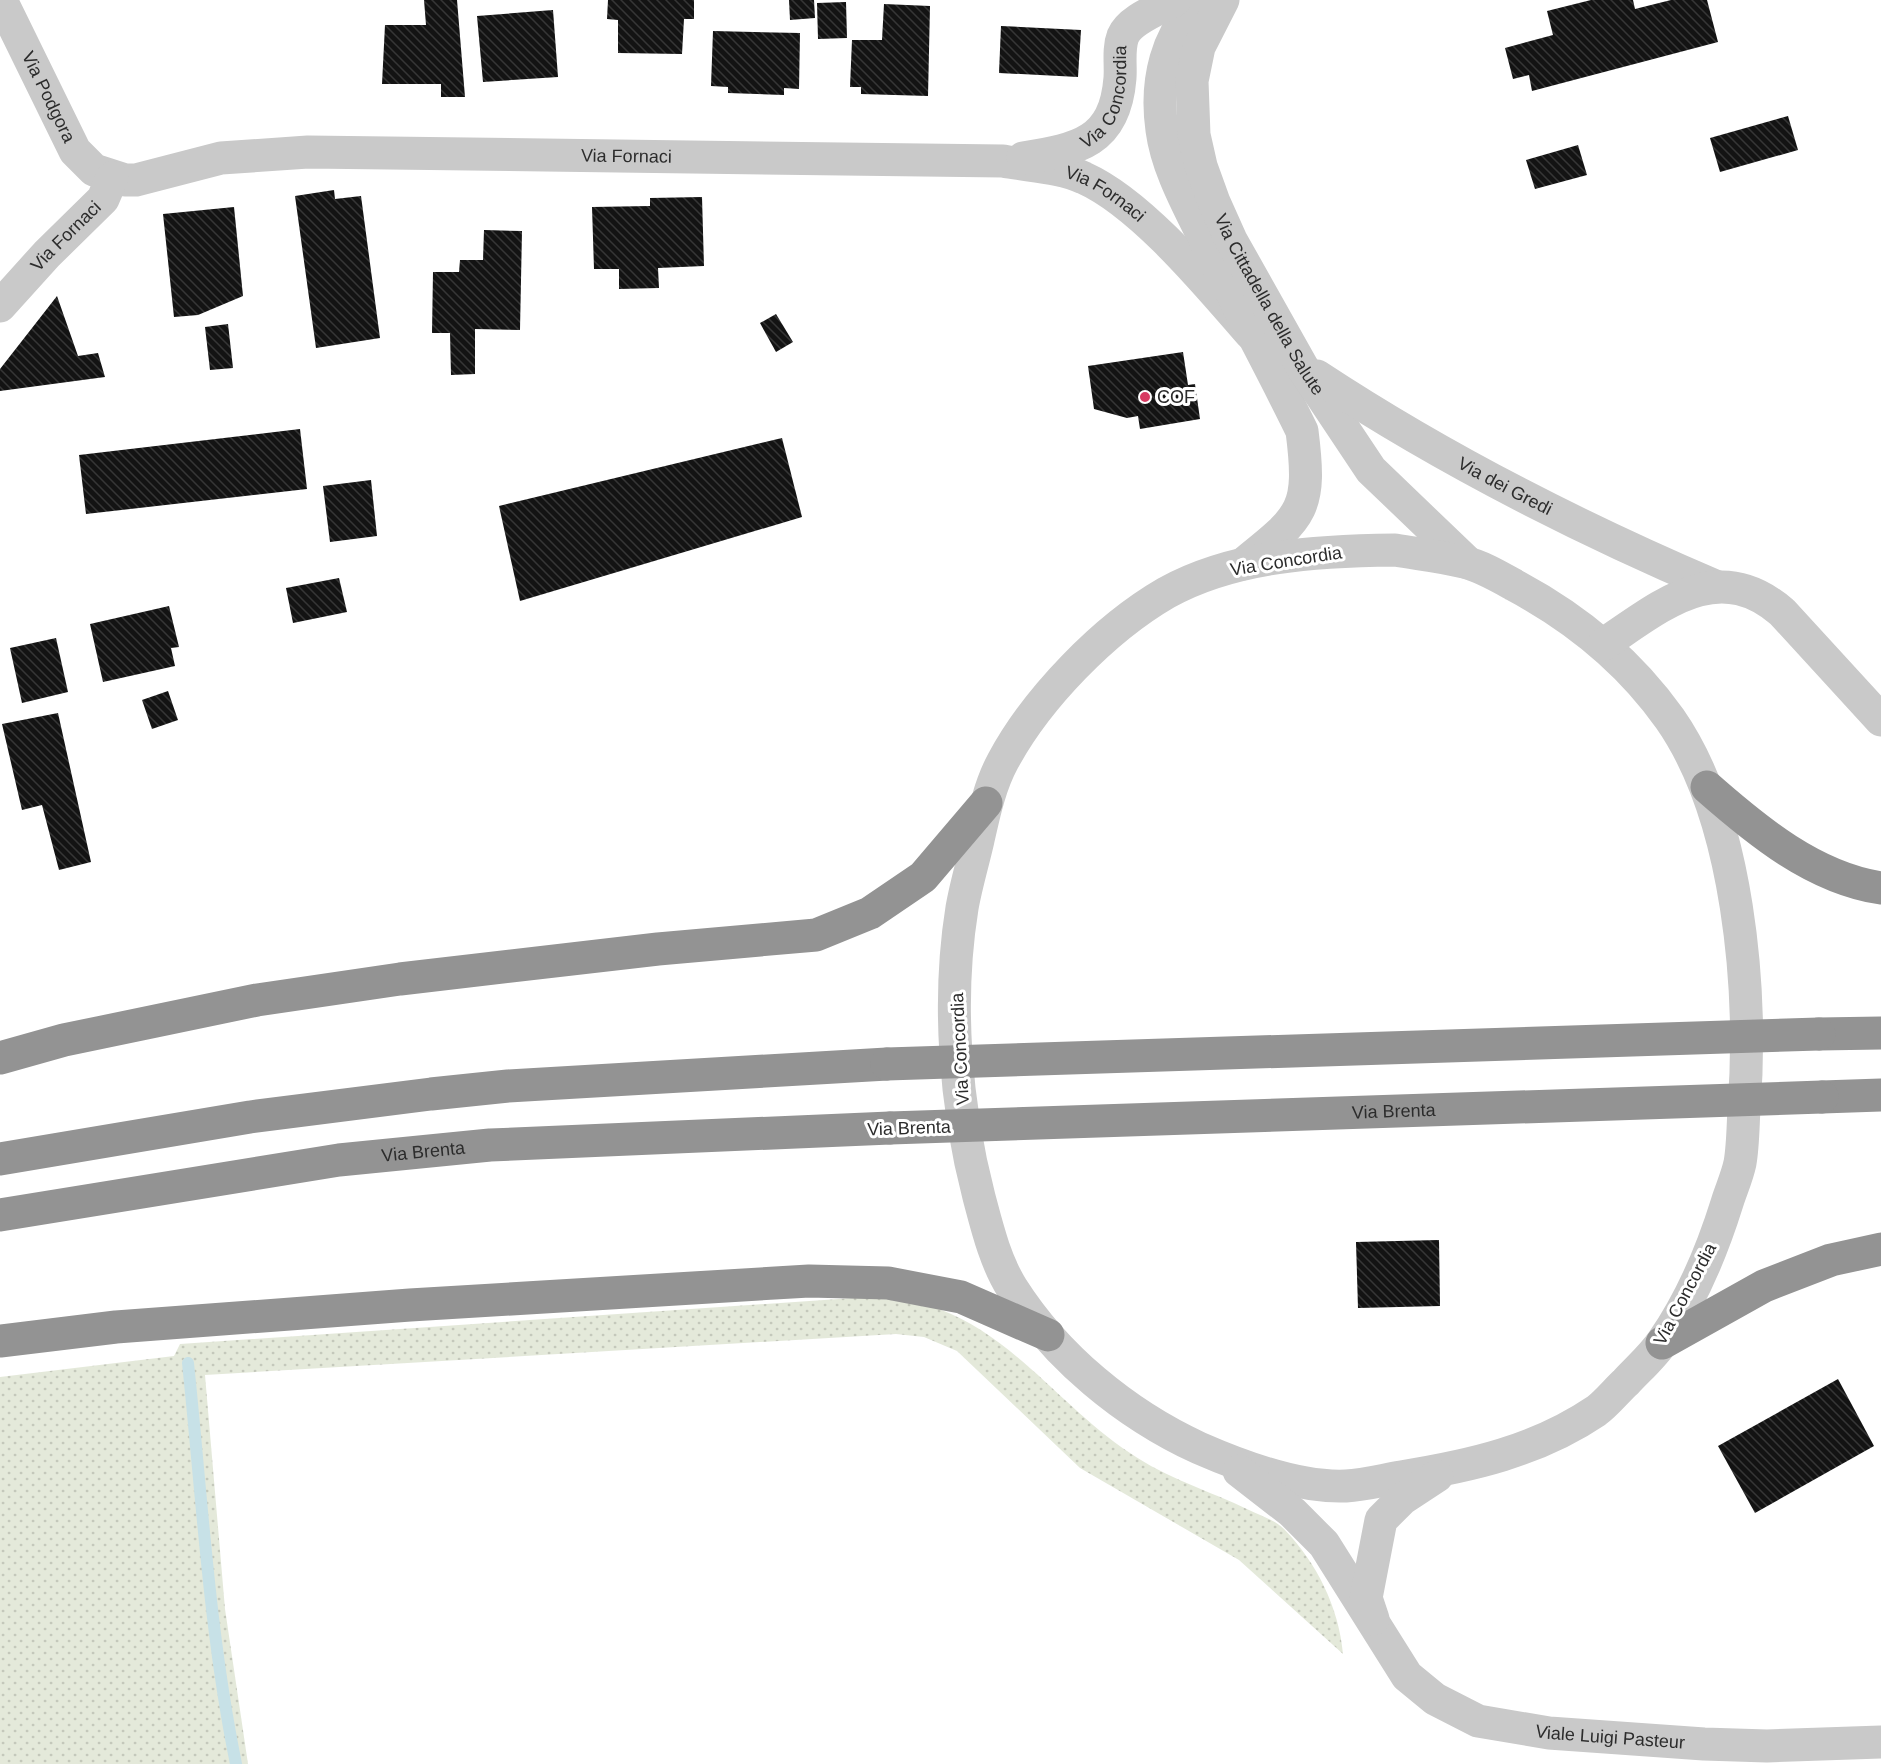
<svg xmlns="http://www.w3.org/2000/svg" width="1881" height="1764" font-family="Arial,sans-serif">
<defs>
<pattern id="grass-dots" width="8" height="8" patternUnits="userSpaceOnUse" patternTransform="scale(1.5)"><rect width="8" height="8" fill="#e4e9da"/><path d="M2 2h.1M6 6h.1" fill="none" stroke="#c4c8bb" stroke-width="1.8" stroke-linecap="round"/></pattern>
<pattern id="building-back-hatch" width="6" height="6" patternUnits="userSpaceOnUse" patternTransform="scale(1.5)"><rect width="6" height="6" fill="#131313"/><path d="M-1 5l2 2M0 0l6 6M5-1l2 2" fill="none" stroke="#363636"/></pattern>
</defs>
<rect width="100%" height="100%" fill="#fff"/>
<path fill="url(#grass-dots)" d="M868,1297C891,1300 917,1300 939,1309C1016,1338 1063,1409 1130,1453C1166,1478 1210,1491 1249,1510C1260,1515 1276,1521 1284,1529C1317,1563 1339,1608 1343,1654L1239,1560L1080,1468L957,1351L924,1337L896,1334L205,1375L225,1609L248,1764H0V1377L174,1356L180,1344Z"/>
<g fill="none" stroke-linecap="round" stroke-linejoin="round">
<path stroke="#c7e1e7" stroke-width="12" d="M188,1363C202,1497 209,1632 236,1764"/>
</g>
<g fill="url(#building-back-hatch)">
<path d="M424,0H457L465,97H441V84H382L385,25H426Z"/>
<path d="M608,0H694V19H684L682,54L618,53V20L607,19Z"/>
<path d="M789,0H814L815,18L790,20Z"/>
<path d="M1591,0H1633L1635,9L1671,0H1707L1718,42L1532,91L1529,75L1513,79L1505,48L1553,35L1547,11Z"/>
<path d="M846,2L847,38L818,39L817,3Z"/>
<path d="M884,4L930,6L928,96L861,94V87H850L852,40H882Z"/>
<path d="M553,10L558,77L483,82L477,16Z"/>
<path d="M1001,26L1081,30L1078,77L999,73Z"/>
<path d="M713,31L800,33L799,89L784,88V95L728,93V87L711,86Z"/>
<path d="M1788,116L1798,150L1720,172L1710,138Z"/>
<path d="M1578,145L1587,175L1535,189L1526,160Z"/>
<path d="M334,190L335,199L361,196L380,338L316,348L295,196Z"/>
<path d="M702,197L704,266L658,268L659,288L619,289V269H594L592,207L650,206V198Z"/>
<path d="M234,207L243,296L198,315L174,317L163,214Z"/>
<path d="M484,230L522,231L520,330L475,329V374L451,375L450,333H432L433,272H459L460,260H483Z"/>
<path d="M57,296L78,356L98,353L105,377L0,391V369Z"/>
<path d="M776,314L793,342L776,352L760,323Z"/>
<path d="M228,324L233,368L210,370L205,327Z"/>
<path d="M1183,352L1188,385L1195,384L1200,419L1140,429L1138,416L1127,418L1094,409L1088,366Z"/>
<path d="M300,429L307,489L86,514L79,455Z"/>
<path d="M782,438L802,517L520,601L499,506Z"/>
<path d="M371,480L377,536L330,542L323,486Z"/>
<path d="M339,578L347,612L293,623L286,588Z"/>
<path d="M169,606L179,647L171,648L175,666L103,682L90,624Z"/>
<path d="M56,638L68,692L22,703L10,648Z"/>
<path d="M168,691L178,720L152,729L142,700Z"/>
<path d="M58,713L91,862L59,870L42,805L22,810L2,724Z"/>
<path d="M1439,1240L1440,1306L1358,1308L1356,1242Z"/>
<path d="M1838,1379L1874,1446L1755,1513L1718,1446Z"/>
</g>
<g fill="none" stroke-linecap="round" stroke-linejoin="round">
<g stroke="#c9c9c9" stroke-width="33">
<path id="s1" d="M1,0L75,151L94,170L125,180H136L221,158L308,152L1003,161C1029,166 1061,167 1084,178C1142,204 1209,286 1251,334"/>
<path d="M1202,0C1166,33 1155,82 1162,130C1167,168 1188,205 1205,240C1236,304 1271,367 1302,431C1312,510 1303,516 1243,564"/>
<path id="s2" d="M1223,0L1199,47L1192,81L1194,135L1201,166L1214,202L1231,240L1303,368L1371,470L1468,563"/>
<path id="s3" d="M1023,158C1079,149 1115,142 1120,78C1121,65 1118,49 1123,36C1130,19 1160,9 1175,0"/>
<path id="s4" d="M0,306L47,254L103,199L112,178"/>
<path id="s5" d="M1317,376C1443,459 1577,527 1715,586"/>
<path d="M1395,550C1418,554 1441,556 1464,562C1481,566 1498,576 1514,585C1576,618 1629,661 1670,719C1739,818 1753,990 1744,1108C1743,1126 1743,1146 1740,1163C1737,1177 1731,1190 1727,1203C1712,1251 1692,1299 1663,1341C1653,1356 1638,1369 1626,1382C1616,1391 1607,1403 1596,1411C1537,1451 1470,1466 1401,1477C1383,1480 1364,1485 1346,1486C1300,1488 1240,1466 1199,1448C1125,1414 1056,1357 1012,1288C995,1261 987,1227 979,1197C955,1105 947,1001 962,908C966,885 973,862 978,840C984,813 990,785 1003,761C1037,698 1104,629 1166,593C1234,555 1319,551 1395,550Z"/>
<path d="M1604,644C1661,606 1717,556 1782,612L1881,720"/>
<path id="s6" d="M1239,1471L1292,1512L1324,1544L1407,1676L1435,1699L1478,1721L1549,1733L1704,1744L1767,1746L1881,1742"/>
<path d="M1373,1619L1366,1598L1381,1520L1402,1499L1437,1476"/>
</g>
<g stroke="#939393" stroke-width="33">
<path d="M1707,787C1757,831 1814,878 1881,888"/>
<path d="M1819,1034L1881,1033"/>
<path d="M0,1058L64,1040L257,1000L400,979L658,949L816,935L870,913L923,877L986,803"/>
<path d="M1822,1097L1881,1095"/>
<path d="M0,1159L250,1117L431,1094L508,1086L887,1064"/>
<path id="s7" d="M0,1215L339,1160L490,1145L890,1128"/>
<path d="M0,1341L116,1327L410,1305L809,1281L888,1283L961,1297L1048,1335"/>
<path d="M1662,1343L1764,1286L1831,1260L1881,1249"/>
</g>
<g stroke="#939393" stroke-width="33">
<path d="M887,1064L1819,1034"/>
<path id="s8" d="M890,1128L1822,1097"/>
</g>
</g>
<circle fill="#d73a61" stroke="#fff" stroke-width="2" cx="1145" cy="397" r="6"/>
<g text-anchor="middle" stroke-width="6" stroke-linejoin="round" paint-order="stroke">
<g font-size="18" fill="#2c2c2c" stroke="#fff">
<text dy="6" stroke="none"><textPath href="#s3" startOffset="117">Via Concordia</textPath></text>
<text dy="6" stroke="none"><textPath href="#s1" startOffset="108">Via Podgora</textPath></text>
<text dy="6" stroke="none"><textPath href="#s1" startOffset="732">Via Fornaci</textPath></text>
<text dy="6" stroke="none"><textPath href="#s1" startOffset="1218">Via Fornaci</textPath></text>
<text dy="6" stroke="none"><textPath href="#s4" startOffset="96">Via Fornaci</textPath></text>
<text dy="6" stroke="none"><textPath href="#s2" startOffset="328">Via Cittadella della Salute</textPath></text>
<text dy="6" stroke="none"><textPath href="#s5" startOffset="218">Via dei Gredi</textPath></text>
<text transform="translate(1286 561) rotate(-9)" y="6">Via Concordia</text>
<text transform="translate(960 1049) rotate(-93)" y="6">Via Concordia</text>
<text dy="6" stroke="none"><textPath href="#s8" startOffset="504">Via Brenta</textPath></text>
<text transform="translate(909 1128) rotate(-2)" y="6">Via Brenta</text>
<text dy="6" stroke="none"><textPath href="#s7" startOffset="428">Via Brenta</textPath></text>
<text transform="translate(1685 1294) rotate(-62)" y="6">Via Concordia</text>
<text dy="6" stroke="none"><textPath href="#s6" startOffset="486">Viale Luigi Pasteur</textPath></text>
</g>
<g font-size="18" fill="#2c2c2c" stroke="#fff" text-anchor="start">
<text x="1157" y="403">COF</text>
</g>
</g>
</svg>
